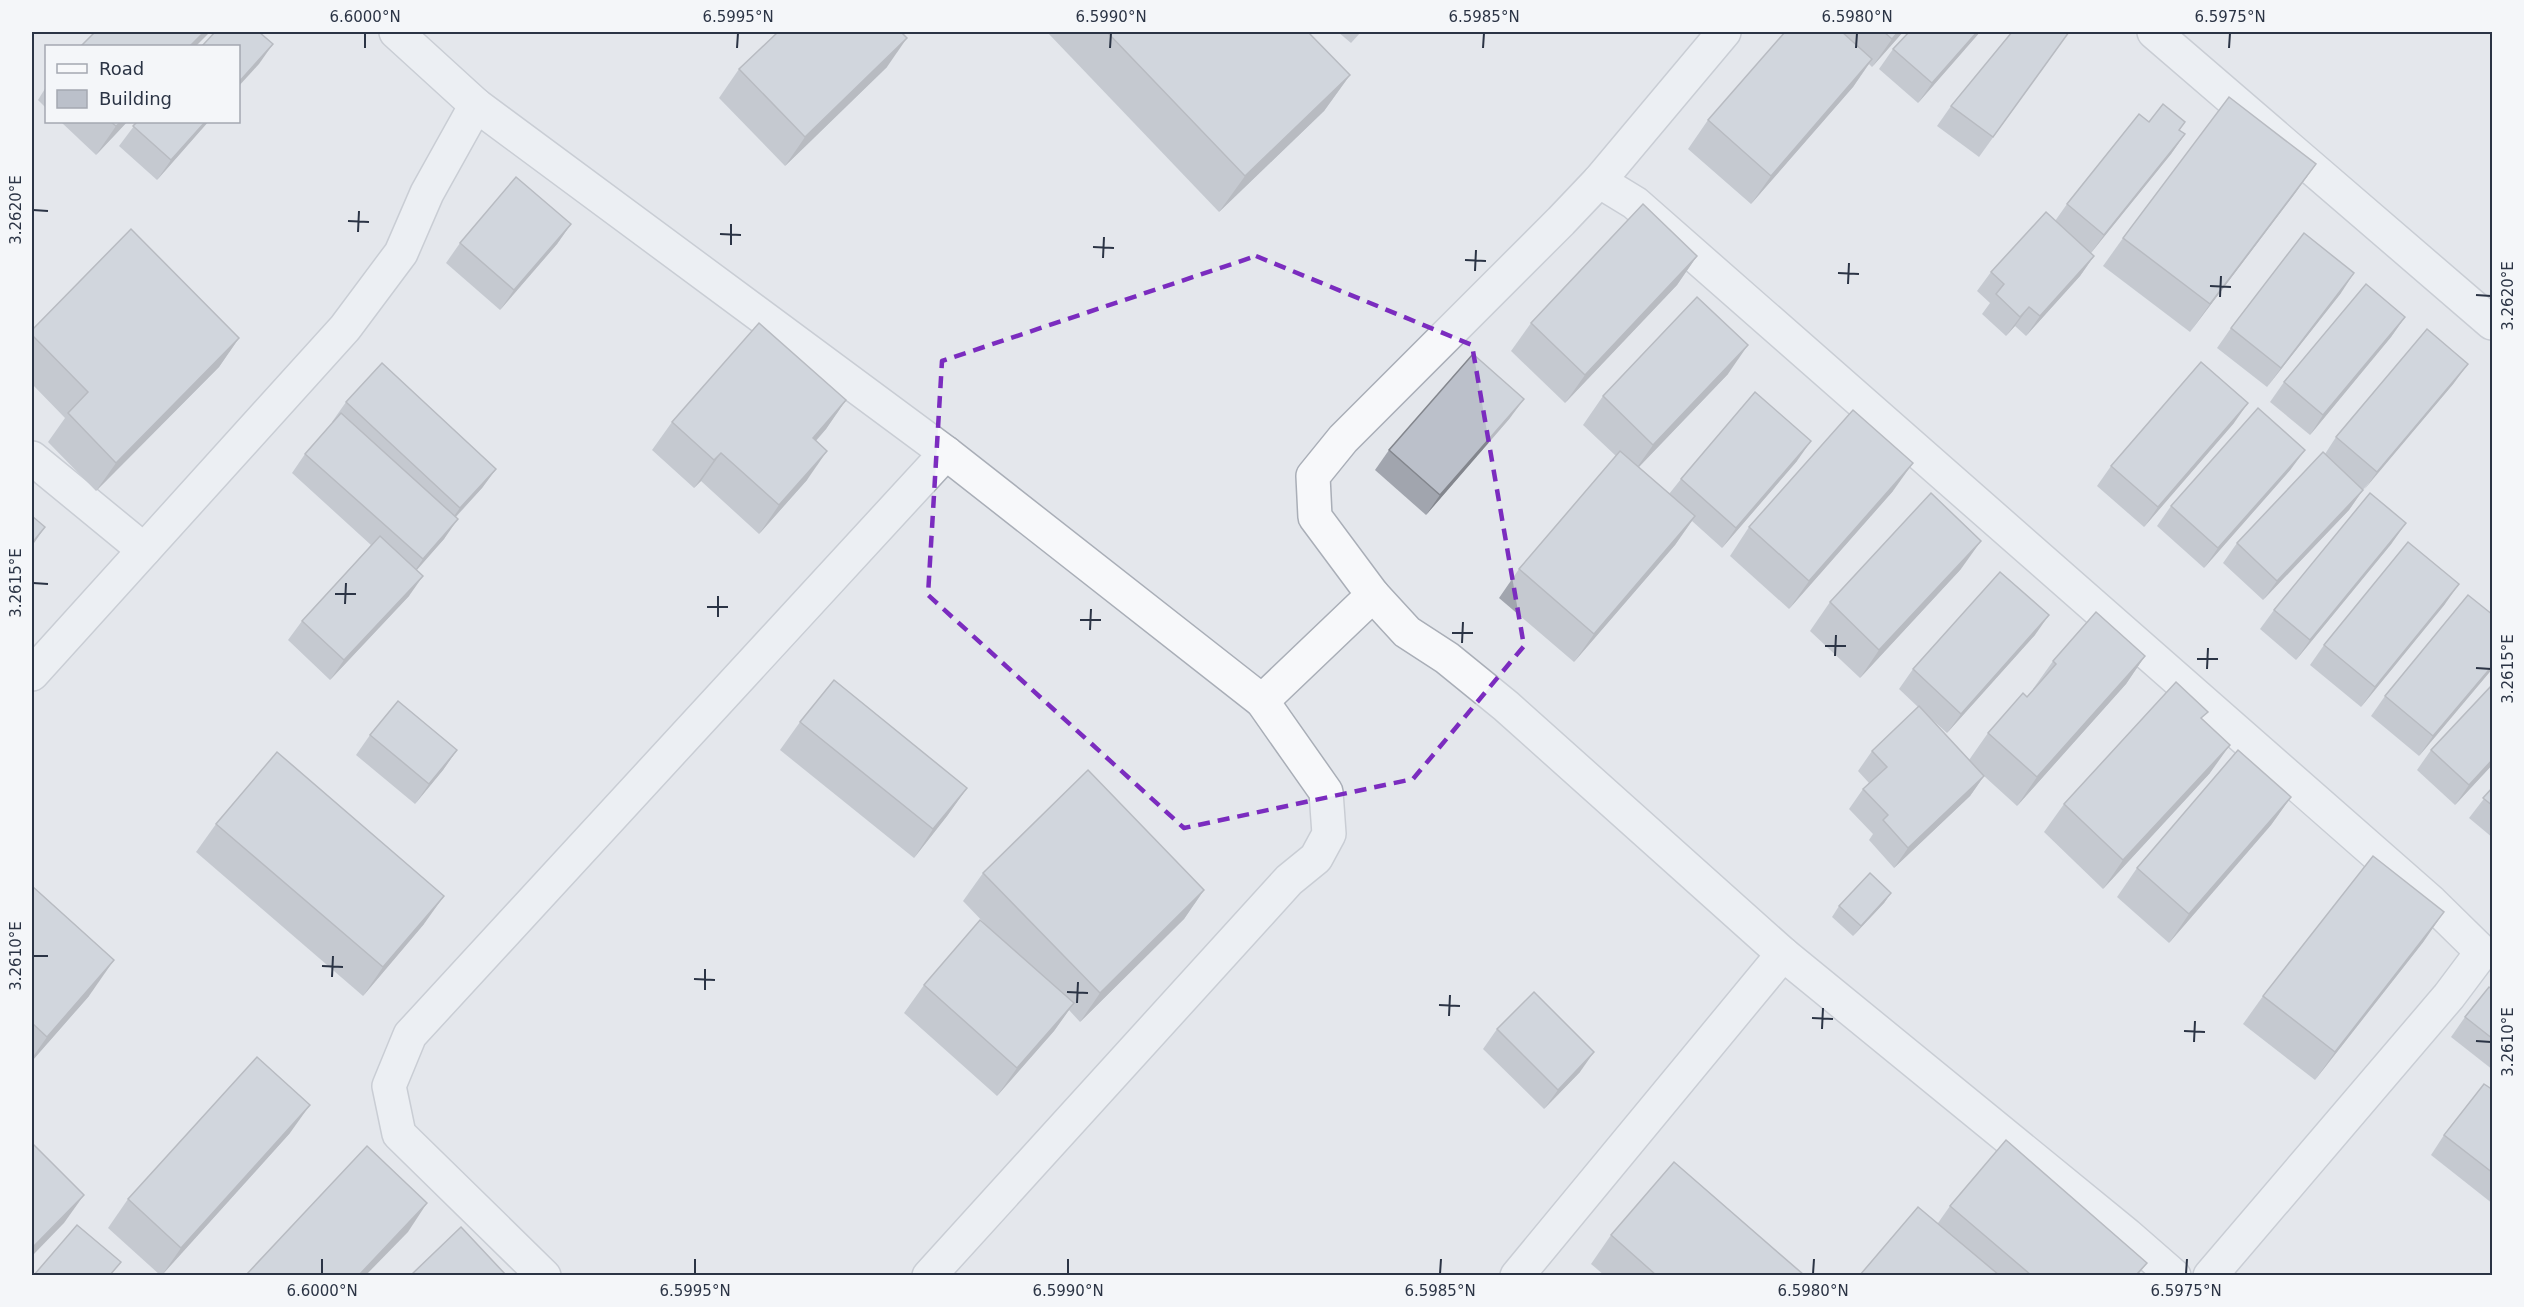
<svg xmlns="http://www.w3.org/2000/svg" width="2524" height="1307" font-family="'DejaVu Sans',sans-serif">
<rect width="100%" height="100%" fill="#e4e7ec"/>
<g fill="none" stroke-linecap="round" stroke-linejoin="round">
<g stroke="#a9aeb7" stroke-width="36">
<g id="minor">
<path d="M396,32L476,105L946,453L1262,701L1326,792L1329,834L1316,858L1289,880L929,1276"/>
<path d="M2154,32L2492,323"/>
<path d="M1599,181L1724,32"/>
<path d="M32,458L144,550"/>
<path d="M1373,595L1315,517L1313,476L1343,439L1561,221L1599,181L1635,203L2431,902L2482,952L2449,996L2210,1276"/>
<path d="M32,674L345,328L401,253L427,193L476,105"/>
<path d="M1262,701L1373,595L1407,632L1447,658L1506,706L1783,954L2127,1235L2174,1276"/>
<path d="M544,1276L399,1134L389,1086L410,1035L946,453"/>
<path d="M1517,1276L1783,954"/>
</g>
</g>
<use href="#minor" stroke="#f7f8fa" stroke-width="33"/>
</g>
<g fill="#a1a5ae">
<path d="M1047,32H1308L1350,75L1324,111L1219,212Z"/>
<path d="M1338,32H1361L1351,43Z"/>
<path d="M1785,32H1903L1872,67L1869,64L1853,87L1751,204L1688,149L1708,120Z"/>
<path d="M1909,32H1980L1918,103L1879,69L1893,49Z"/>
<path d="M2069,32L1979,157L1937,126L1951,106Z"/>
<path d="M887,67L785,166L719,98L739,69Z"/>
<path d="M46,87V108L38,100Z"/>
<path d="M61,122H127L96,155Z"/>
<path d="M137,122H208L157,180L119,146Z"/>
<path d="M2149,122H2185L2179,130L2185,134L2171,154L2091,253L2094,256L2080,276L2026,336L2015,326L2006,336L1982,314L1990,303L1977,291L1991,272L2055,221L2067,204Z"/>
<path d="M2316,164L2296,192L2190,332L2103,266L2123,238Z"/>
<path d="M571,224L557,244L500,310L446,263L460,243Z"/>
<path d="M1697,256L1677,285L1565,403L1511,351L1531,323Z"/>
<path d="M2341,293L2267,387L2217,348L2231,328Z"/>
<path d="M2405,317L2391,337L2310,435L2270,402L2284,382Z"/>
<path d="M32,330L239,338L219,367L96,491L48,442L65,418L32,384Z"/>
<path d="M1728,374L1639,467L1669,494L1681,479L1797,461L1722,548L1692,521L1675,545L1574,662L1499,598L1519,569L1616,456L1583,425L1603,396Z"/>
<path d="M2454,383L2362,491L2349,510L2263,600L2223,563L2237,543L2325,454L2336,437Z"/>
<path d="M846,400L826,429L816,441L807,480L759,534L701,481L694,488L652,450L672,422Z"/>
<path d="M346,402L496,469L482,488L456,517L444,539L416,570L409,596L330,680L288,640L302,621L371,545L292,473L305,454L333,423L332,422Z"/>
<path d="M1510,418L1426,515L1375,470L1389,450Z"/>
<path d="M2234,423L2144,527L2097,486L2111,466Z"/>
<path d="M2291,469L2204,568L2157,526L2171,506Z"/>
<path d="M1893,491L1789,609L1730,556L1749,527Z"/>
<path d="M2392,543L2296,660L2260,629L2274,610Z"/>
<path d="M1961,569L1860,678L1810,631L1830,602Z"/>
<path d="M2445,604L2361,707L2310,665L2324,645Z"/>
<path d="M2493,615V668L2419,756L2371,716L2385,696Z"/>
<path d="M2035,635L1947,733L1927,715L1969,760L1988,733L2027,697L2033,690V689L2053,661L2145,656L2126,684L2017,806L1984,776L1970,796L1894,868L1869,840L1873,834L1849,809L1863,789L1869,783L1858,771L1872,751L1918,707L1899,689L1913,669Z"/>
<path d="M2202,719L2210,773L2103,889L2044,832L2064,804Z"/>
<path d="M800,722L967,788L947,816L914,858L780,750Z"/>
<path d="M370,735L457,750L443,770L415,804L356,755Z"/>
<path d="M2431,750L2493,764L2455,805L2417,770Z"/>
<path d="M2493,787V838L2469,818Z"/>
<path d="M2291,797L2271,825L2169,943L2117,897L2137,868Z"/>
<path d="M216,824L424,924L363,996L196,852Z"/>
<path d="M983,873L1204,890L1184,919L1080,1022L1069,1010L1054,1031L997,1096L904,1013L924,985L987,926L963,901Z"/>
<path d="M32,886L89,996L32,1061Z"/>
<path d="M1891,893L1884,903L1853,936L1832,917L1839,906Z"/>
<path d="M2424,941L2315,1080L2243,1024L2263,996Z"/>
<path d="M2493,990V1070L2451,1037L2465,1017Z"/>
<path d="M1497,1029L1580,1072L1544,1109L1483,1049Z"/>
<path d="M2493,1090V1204L2431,1155L2444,1135Z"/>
<path d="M290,1133L162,1275H160L108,1228L128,1199Z"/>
<path d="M1950,1206L2147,1263L2138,1275H1860L1938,1223Z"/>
<path d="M1611,1235L1804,1275H1604L1591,1264Z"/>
</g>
<g fill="#83868d">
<path d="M204,32H210L196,46H190Z"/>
<path d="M1898,32H1903L1872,67L1892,39Z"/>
<path d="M1977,32H1980L1918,103L1932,83Z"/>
<path d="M907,38L887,67L785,166L805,137Z"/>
<path d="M273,44L259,64L238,87V83Z"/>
<path d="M1872,59L1853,87L1751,204L1771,176Z"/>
<path d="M1350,75L1324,111L1219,212L1245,176Z"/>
<path d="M121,122H127L96,155L116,126Z"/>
<path d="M205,122H208L157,180L171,160Z"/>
<path d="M2185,134L2171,154L2090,254L2104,235Z"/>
<path d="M2316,164L2296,192L2190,332L2210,304Z"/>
<path d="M571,224L557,244L500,310L514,290Z"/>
<path d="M1697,256L1677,285L1565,403L1585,375Z"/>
<path d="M2094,256L2080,276L2026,336L2040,316Z"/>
<path d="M2354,273L2341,293L2267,387L2281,368Z"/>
<path d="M2029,307L2015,326L2006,336L2020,317Z"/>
<path d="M2405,317L2391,337L2310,435L2323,415Z"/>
<path d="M239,338L219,367L96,491L116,463Z"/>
<path d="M1748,345L1728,374L1633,473L1653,445Z"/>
<path d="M2468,364L2454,383L2363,491L2377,472Z"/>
<path d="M1524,399L1510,418L1426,515L1440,495Z"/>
<path d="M846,400L826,429L793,466L813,438Z"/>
<path d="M2248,403L2234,423L2144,527L2158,507Z"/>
<path d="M1811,441L1797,461L1722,548L1736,528Z"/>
<path d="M2305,450L2291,469L2204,568L2218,548Z"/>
<path d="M827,451L807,480L759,534L779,505Z"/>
<path d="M721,453L701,481L694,488L714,460Z"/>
<path d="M1913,463L1893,491L1789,609L1809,581Z"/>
<path d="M496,469L482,488L446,527L460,508Z"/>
<path d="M2363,490L2349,510L2263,600L2277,581Z"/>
<path d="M1695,516L1675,545L1574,662L1594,634Z"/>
<path d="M458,519L444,539L409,579L423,559Z"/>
<path d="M2406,523L2392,543L2296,660L2310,640Z"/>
<path d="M45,527L32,546V543Z"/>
<path d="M1981,541L1961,569L1860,678L1879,650Z"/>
<path d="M423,576L409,596L330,680L344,660Z"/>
<path d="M2459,584L2445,604L2361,707L2375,687Z"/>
<path d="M2049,615L2035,635L1947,733L1961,714Z"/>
<path d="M2145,656L2126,684L2017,806L2037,777Z"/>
<path d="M2493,665V668L2419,756L2433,736Z"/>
<path d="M2230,745L2210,773L2103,889L2123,860Z"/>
<path d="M457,750L443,770L415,804L429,784Z"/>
<path d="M2493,759V764L2455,805L2469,785Z"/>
<path d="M1984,776L1970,796L1894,868L1908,848Z"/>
<path d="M967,788L947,816L914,858L933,829Z"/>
<path d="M2291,797L2271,825L2169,943L2189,914Z"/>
<path d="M1204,890L1184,919L1080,1022L1100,993Z"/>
<path d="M1891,893L1884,903L1853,936L1861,926Z"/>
<path d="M444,896L424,924L363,996L383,967Z"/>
<path d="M2444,912L2424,941L2315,1080L2335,1052Z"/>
<path d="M114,960L89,996L32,1061V1058L47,1037Z"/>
<path d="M1074,1003L1054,1031L997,1096L1017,1068Z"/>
<path d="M1594,1052L1580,1072L1544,1109L1558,1090Z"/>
<path d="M310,1105L290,1133L162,1275L181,1248Z"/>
<path d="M84,1195L64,1223L32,1256V1248Z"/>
<path d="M427,1203L408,1232L366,1275H359Z"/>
</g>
<g fill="#bbc0ca" stroke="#83868d" stroke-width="1.5">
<path d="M95,32H204L190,46H81Z"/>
<path d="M215,32H259L273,44L238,83V46H202Z"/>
<path d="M778,32H901L907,38L805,137L739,69Z"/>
<path d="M1107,32H1308L1350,75L1245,176Z"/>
<path d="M1785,32H1842L1872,59L1771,176L1708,120Z"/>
<path d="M1884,32H1898L1892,39Z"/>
<path d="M1909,32H1977L1932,83L1893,49Z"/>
<path d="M2012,32H2069L1993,137L1951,106Z"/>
<path d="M2229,97L2316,164L2210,304L2123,238Z"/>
<path d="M2163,104L2185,122L2179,130L2185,134L2104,235L2067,204L2139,114L2149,122Z"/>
<path d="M111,122H121L116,126Z"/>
<path d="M137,122H205L171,160L133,126Z"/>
<path d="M516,177L571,224L514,290L460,243Z"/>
<path d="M1643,204L1697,256L1585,375L1531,323Z"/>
<path d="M2046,212L2094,256L2040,316L2029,307L2020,317L1996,294L2004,284L1991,272Z"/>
<path d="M131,229L239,338L116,463L68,413L88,392L32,335V330Z"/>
<path d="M2304,233L2354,273L2281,368L2231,328Z"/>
<path d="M2366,284L2405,317L2323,415L2284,382Z"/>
<path d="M1697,297L1748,345L1653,445L1603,396Z"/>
<path d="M759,323L846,400L813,438L827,451L779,505L721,453L714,460L672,422Z"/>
<path d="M2427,329L2468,364L2377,472L2336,437Z"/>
<path d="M1473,354L1524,399L1440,495L1389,450Z"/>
<path d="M2201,362L2248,403L2158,507L2111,466Z"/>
<path d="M382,363L496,469L460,508L346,402Z"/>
<path d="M1755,392L1811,441L1736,528L1681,479Z"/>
<path d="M2258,408L2305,450L2218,548L2171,506Z"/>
<path d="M1853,410L1913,463L1809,581L1749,527Z"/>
<path d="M341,413L458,519L423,559L305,454Z"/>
<path d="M1620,451L1695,516L1594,634L1519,569Z"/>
<path d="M2323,452L2363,490L2277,581L2237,543Z"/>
<path d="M1931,493L1981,541L1879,650L1830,602Z"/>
<path d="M2370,493L2406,523L2310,640L2274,610Z"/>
<path d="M32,516L45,527L32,543Z"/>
<path d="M380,536L423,576L344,660L302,621Z"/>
<path d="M2408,542L2459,584L2375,687L2324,645Z"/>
<path d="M2000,572L2049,615L1961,714L1913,669Z"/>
<path d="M2468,595L2493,615V665L2433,736L2385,696Z"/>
<path d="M2096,612L2145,656L2037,777L1988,733L2023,693L2027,697L2056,664L2053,661Z"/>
<path d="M834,680L967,788L933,829L800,722Z"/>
<path d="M2176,682L2208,712L2201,718L2230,745L2123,860L2064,804Z"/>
<path d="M2493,684V759L2469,785L2431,750Z"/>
<path d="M398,701L457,750L429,784L370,735Z"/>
<path d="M1919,706L1984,776L1908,848L1883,820L1888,815L1863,789L1887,767L1872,751Z"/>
<path d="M2238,750L2291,797L2189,914L2137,868Z"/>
<path d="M277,752L444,896L383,967L216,824Z"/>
<path d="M1088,770L1204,890L1100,993L983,873Z"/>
<path d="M2493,787V806L2483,798Z"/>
<path d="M2373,856L2444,912L2335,1052L2263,996Z"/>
<path d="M1870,873L1891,893L1861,926L1839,906Z"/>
<path d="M32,886L114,960L47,1037L32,1023Z"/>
<path d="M980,920L1074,1003L1017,1068L924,985Z"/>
<path d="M2489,987L2493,990V1039L2465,1017Z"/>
<path d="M1534,992L1594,1052L1558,1090L1497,1029Z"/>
<path d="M257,1057L310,1105L181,1248L128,1199Z"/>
<path d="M2484,1084L2493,1090V1173L2444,1135Z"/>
<path d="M2006,1140L2147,1263L2136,1275H2031L1950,1206Z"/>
<path d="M32,1143L84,1195L32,1248Z"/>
<path d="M367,1146L427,1203L359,1275H246Z"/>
<path d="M1674,1162L1804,1275H1656L1611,1235Z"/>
<path d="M1918,1207L1999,1275H1860Z"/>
<path d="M77,1225L121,1262L110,1275H34Z"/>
<path d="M461,1227L506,1275H411Z"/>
</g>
<path d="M0 0H2524V1307H0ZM1256,256L1472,345L1524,646L1413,779L1184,828L928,595L942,361Z" fill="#e4e7ec" fill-opacity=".55" fill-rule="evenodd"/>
<path fill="none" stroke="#7b2cbf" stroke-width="4.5" stroke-dasharray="12 8" stroke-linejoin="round" d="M1256,256L1472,345L1524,646L1413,779L1184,828L928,595L942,361Z"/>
<path fill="none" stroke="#2b3445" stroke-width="2" d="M365,48V33M737,48L738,33M1110,48L1111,33M1483,48L1484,33M1856,48L1857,33M2229,48L2230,33M33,210L48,211M348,221L369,222M358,232L359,211M720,234L741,235M731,245V224M1093,247L1114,248M1103,258L1104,237M1465,260L1486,261M1475,271L1476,250M1838,273L1859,274M1848,284L1849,263M2210,286L2231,287M2476,295L2491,296M2220,297L2221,276M33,583L48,584M335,594H356M345,604L346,583M707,607H728M718,617V596M1080,620H1101M1090,630L1091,609M1452,633H1473M1462,643L1463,622M1825,646H1846M1835,656L1836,635M2197,659H2218M2476,668L2491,669M2207,669L2208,648M33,956H48M322,966L343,967M332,977L333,956M694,979L715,980M705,990V969M1067,992L1088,993M1077,1003L1078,982M1439,1005L1460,1006M1449,1016L1450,995M1812,1018L1833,1019M1822,1029L1823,1008M2184,1031L2205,1032M2476,1041L2491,1042M2194,1042L2195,1021M322,1274V1259M695,1274V1259M1068,1274V1259M1440,1274L1441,1259M1813,1274L1814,1259M2186,1274L2187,1259"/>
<rect width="2524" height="1307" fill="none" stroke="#f4f6f9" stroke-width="66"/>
<rect x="45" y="45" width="195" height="78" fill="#f4f6f9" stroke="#a4a8b1" stroke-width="1.5"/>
<rect x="57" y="64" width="30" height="9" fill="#f7f8fa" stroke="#a4a8b1" stroke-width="1.5"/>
<text x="99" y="75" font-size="18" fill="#2b3445">Road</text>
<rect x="57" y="90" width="30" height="18" fill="#bbc0ca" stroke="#a4a8b1" stroke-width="1.5"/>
<text x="99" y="105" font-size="18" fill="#2b3445">Building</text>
<rect x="33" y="33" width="2458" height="1241" fill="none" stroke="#2b3445" stroke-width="2"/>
<g font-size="15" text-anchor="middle" fill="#2b3445">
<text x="365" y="22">6.6000°N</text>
<text x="738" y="22">6.5995°N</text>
<text x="1111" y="22">6.5990°N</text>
<text x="1484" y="22">6.5985°N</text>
<text x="1857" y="22">6.5980°N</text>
<text x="2230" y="22">6.5975°N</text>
<text transform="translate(16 210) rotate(-90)" y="5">3.2620°E</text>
<text transform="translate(2508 296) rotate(-90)" y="5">3.2620°E</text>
<text transform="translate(16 583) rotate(-90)" y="5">3.2615°E</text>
<text transform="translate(2508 669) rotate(-90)" y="5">3.2615°E</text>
<text transform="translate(16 956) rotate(-90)" y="5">3.2610°E</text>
<text transform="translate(2508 1042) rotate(-90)" y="5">3.2610°E</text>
<text x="322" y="1296">6.6000°N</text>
<text x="695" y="1296">6.5995°N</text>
<text x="1068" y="1296">6.5990°N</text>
<text x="1440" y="1296">6.5985°N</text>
<text x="1813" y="1296">6.5980°N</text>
<text x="2186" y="1296">6.5975°N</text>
</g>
</svg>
